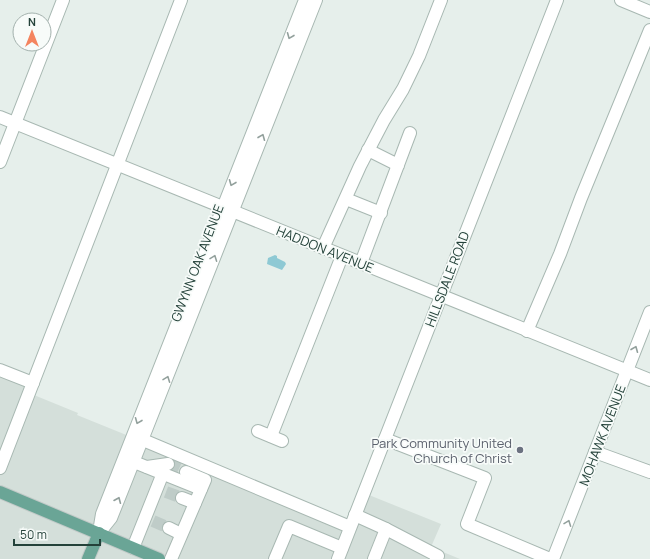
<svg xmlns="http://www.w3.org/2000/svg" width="650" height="559" font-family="Manrope,sans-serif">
<rect width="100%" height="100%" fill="#e6efeb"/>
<path fill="#d4dfda" d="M0,369L33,382L29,393L78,413L77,415L351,526L364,493L441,524L431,547L460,559H0Z"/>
<path fill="#8ec9d4" d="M275,255L277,256V258L285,262L286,264L282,270L267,264L268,258Z"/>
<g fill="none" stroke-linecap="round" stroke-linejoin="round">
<g stroke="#bfccc8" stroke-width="12" stroke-dasharray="12 6" stroke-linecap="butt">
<path d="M168,464L186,472"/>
<path d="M166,492L182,498"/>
<path d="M153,521L169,528"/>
</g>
<g stroke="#a8b8b2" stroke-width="14">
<g id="minor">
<path d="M621,0L650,12"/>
<path d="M0,117L650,380"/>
<path d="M368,150L398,165"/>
<path d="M0,162L63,0"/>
<path d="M346,199L381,213"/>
<path d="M323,248L360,166L384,120L403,89L419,56L441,0"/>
<path d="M361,263L410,133"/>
<path d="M527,331L560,254L581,198L650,30"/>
<path d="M0,370L33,383"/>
<path d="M258,431L282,441"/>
<path d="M271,436L342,256"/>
<path d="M385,439L485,478L467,524L550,559"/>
<path d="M143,440L350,527"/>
<path d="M595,452L650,472"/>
<path d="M134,462L201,489"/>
<path d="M147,467L168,464"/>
<path d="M0,468L181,0"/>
<path d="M182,498L195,503"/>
<path d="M355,515L386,529L438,556L436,559"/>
<path d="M169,528L181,534"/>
<path d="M99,532L102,514L305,0"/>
<path d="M99,533L111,518L125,483L316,0"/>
<path d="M133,548L163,473"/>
<path d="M171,559L205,480L186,472"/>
<path d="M275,559L289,526L342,548"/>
<path d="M338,559L557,0"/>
<path d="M374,559L386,529"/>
<path d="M553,559L650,312"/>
</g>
</g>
<g stroke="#c2cac8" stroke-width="14">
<g id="major">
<path d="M0,492L159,559"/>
<path d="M88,559L99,533"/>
</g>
</g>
<use href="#minor" stroke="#fff" stroke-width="12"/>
<use href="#major" stroke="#6aa596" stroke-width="12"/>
</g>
<defs><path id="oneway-chevron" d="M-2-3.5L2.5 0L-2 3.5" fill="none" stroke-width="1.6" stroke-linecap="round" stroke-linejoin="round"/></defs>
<g stroke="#92a09c">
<use href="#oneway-chevron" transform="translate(290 36) rotate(112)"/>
<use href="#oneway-chevron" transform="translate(262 137) rotate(-68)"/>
<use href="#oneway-chevron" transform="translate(232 183) rotate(112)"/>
<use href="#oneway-chevron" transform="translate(214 258) rotate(-69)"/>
<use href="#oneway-chevron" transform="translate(635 349) rotate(-68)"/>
<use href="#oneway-chevron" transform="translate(167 379) rotate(-69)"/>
<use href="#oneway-chevron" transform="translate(138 421) rotate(112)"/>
<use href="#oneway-chevron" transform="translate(118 500) rotate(-67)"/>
<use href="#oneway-chevron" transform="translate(568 523) rotate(-69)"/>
</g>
<circle fill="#6b7280" stroke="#f7fbf9" stroke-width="1.5" cx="520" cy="450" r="4"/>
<g text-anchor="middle" stroke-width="3.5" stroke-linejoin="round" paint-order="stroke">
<g font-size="13" fill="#24423a" stroke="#f7fbf9">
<text transform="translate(325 249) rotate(22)" y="5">HADDON AVENUE</text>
<text transform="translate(197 263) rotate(-69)" y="5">GWYNN OAK AVENUE</text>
<text transform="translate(447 279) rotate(-69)" y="5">HILLSDALE ROAD</text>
<text transform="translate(602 435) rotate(-69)" y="5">MOHAWK AVENUE</text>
</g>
<g font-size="13" fill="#5b616d" stroke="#f7fbf9" text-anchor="end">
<text x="512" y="448">Park Community United<tspan x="512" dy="15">Church of Christ</tspan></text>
</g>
</g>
<g transform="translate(32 32)"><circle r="19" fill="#f7fbf9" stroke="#a3b1ad"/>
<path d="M0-3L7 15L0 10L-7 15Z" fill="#f4845f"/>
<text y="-6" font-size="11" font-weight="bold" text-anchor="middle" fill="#24423a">N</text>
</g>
<path d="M14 539v6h86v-6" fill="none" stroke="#24423a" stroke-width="2"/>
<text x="20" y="539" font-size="12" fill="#24423a" stroke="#f7fbf9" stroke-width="3" paint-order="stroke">50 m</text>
</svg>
